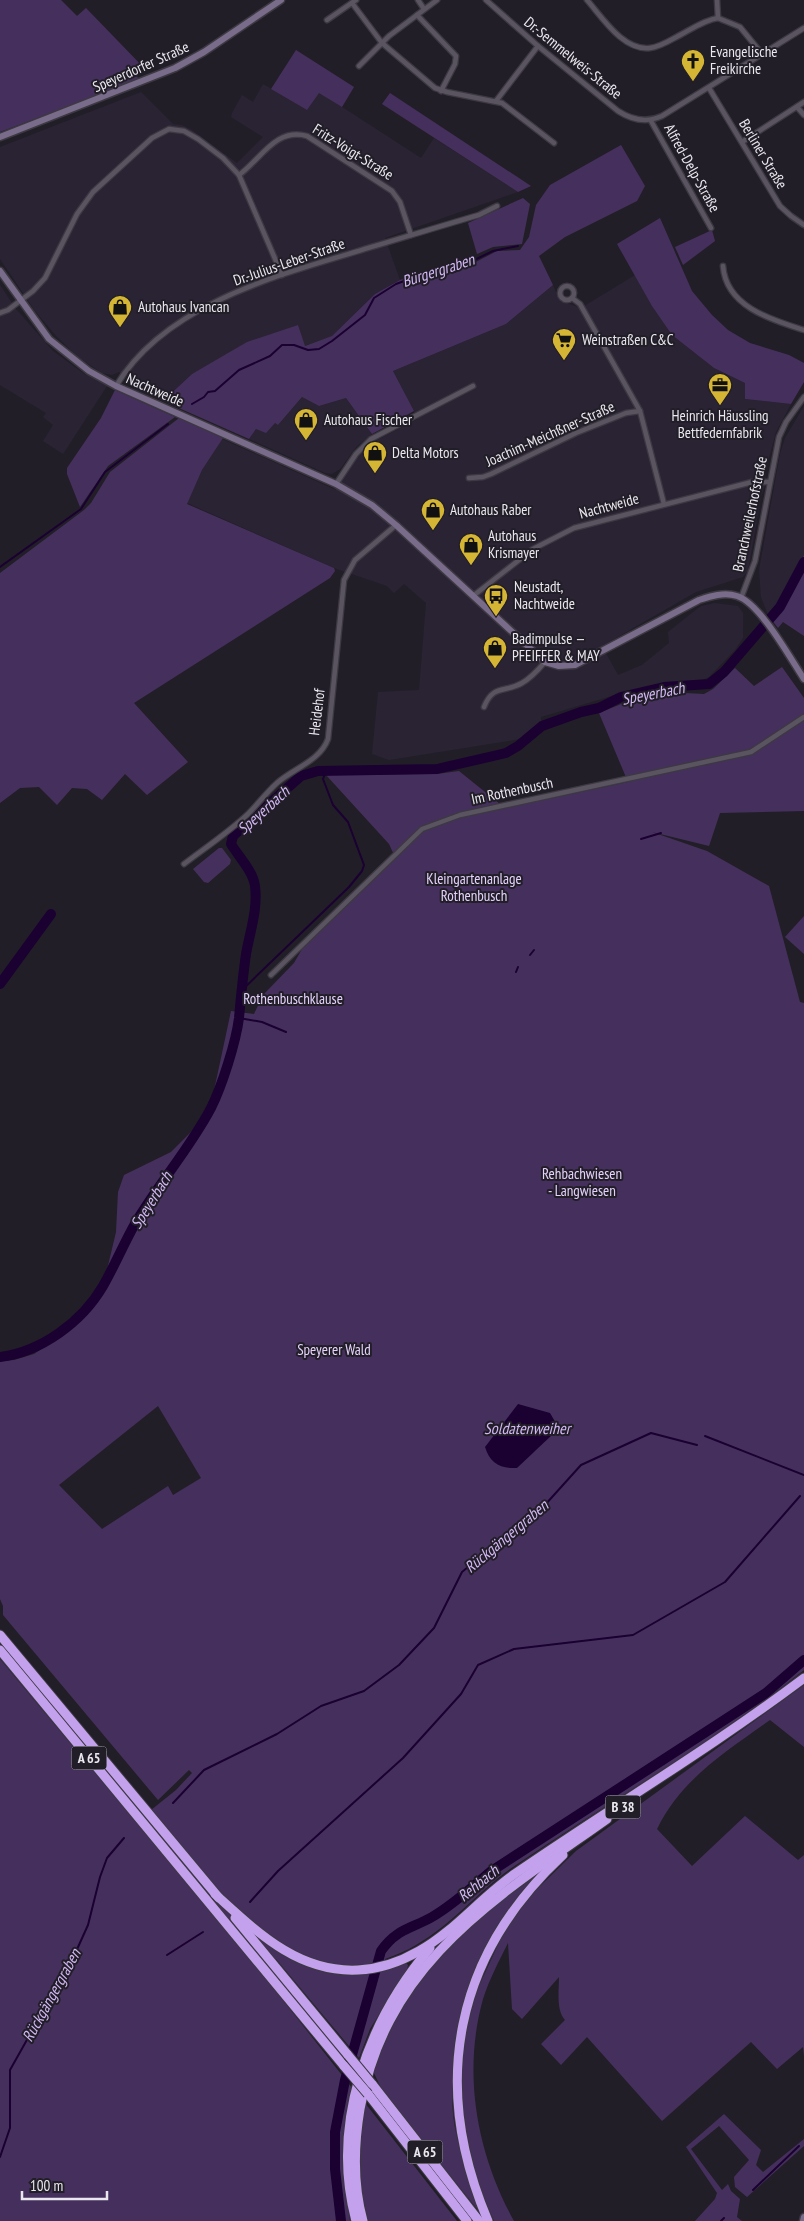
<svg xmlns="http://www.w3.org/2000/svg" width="804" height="2221" font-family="'PT Sans Narrow',sans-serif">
<rect width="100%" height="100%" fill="#221e28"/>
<g fill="#2a2333">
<path d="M263,84L307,110L319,92L421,158L434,138L518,192L385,238L400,280L375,294L331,337L304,346L298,325L192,374L163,401L134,389L130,384L129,377L119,372L112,375L102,373L78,357L57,337L35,311L0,259V147L141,92L173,124L182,125L192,130L237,163L263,137L231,117L232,113L242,95L253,102Z"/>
<path d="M635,275L672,335L714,368L745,383V399L791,404L776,432L766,469L765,486L761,497L748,571L743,577L696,592L602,646L618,675L642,665L669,643L668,632L688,616L701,606L715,603L738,606L743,613V638L735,650L709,677L700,681L665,683L625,692L541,717V723L521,739L389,760L372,754L378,692L419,690L426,603L404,584L394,593L387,586L334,568L187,503L202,470L222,439L336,490L356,459L375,441L418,419L393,371L506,324L553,285L560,301L581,308Z"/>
<path d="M0,285L16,309L53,351L83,373L107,386L63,454L43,441L53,425L43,417L46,413L0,385Z"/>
<path d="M302,397L319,406L346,398L372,434L357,446L340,469L332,474L325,473L249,439L256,429L275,423L278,425Z"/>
<path d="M804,406V555L777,605L768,615L761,597L759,570L780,454L785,438Z"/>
</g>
<g fill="#45305d" fill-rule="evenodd">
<path d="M0,0H61L77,16L86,8L145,69L137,76L139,80L0,132Z"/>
<path d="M296,50L354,87L342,107L319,93L307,110L271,89Z"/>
<path d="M390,93L531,186L518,192L382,104Z"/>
<path d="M621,145L645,186L637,201L565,237L539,256L553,285L506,324L393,371L414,411L372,434L346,398L319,406L302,397L278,425L275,423L266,433L256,429L249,439L163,401L192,374L247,342L298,325L305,346L332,336L375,294L400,280L424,272L425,276L470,265L497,251L520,250L529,237L536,205L550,185Z"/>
<path d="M523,198L530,204L522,244L493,247L477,254L468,223Z"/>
<path d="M660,218L692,291L712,315L728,330L750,343L789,355L804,363V382L791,404L745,399V383L714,368L672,335L652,306L617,244Z"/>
<path d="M712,230L715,241L683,265L675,247Z"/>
<path d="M115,390L175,417L108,466L80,507L67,474V468L101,418Z"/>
<path d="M179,418L223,438L202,470L187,504L334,568L335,571L330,578L134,703L188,762L147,795L125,774L102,800L87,789L72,788L57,805L39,787L20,788L0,803V573L84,510L91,503L110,472Z"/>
<path d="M804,555V636L783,622L778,628L768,615L777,605Z"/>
<path d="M782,667L804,698V811L720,813L709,846L652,832L707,851L769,886L800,1002L804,1003V1670C711,1744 608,1802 510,1869C478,1892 451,1925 416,1945C406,1951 396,1955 385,1959V1962C344,1968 325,1967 286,1949L281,1954L307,1966L327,1971L405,1962L408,1965L407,1969L370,2029L359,2058L276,1959L260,1971L352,2088C340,2132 343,2176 350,2221H0V1659L136,1822L176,1790L192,1773L189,1770L158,1800L3,1615V1606L0,1599V1361L14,1360L34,1354L61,1336L102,1291L116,1232L118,1192L124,1175L171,1152L209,1114L231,1011L254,1014L263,995L294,963L302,949L391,863L395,857L389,844L326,775L437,774L459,771L505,808L628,782L599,713L631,700L666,692L704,694L713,689L735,668L754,686ZM158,1406L201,1478L173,1495L168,1486L102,1529L59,1485Z"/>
<path d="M219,848H222L231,860L230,864L208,883L204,882L193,869Z"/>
<path d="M804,916V954L785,937Z"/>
<path d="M804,1685V1747L770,1720C727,1751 681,1779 657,1829L692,1866L745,1816L798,1860L804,1855V2056L803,2047L777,2069L751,2042L662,2121L587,2037L561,2065L541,2044L565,2020C556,2010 559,1991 559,1977L522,2019L512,2009L508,1943C499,1961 489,1980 483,1999C462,2074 477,2154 514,2221H494L477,2182L463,2116L462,2069L466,2031L477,1990L503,1934L525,1901L576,1851Z"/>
<path d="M548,1865C532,1886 512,1905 498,1927C464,1980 444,2066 455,2128C461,2158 472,2187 482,2215L384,2094L372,2069C394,2009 439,1946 489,1907C508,1893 529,1879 548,1865Z"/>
<path d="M365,2103L457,2221H367C355,2182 359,2143 365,2103Z"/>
<path d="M724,2114L761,2150L756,2165L763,2172L804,2139V2146L747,2197L735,2187L734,2177L749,2160L719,2126L691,2149L722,2190L728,2184L731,2191L740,2199L737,2217L742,2221H695L715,2199L717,2193L686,2147Z"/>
</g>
<path fill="#1b0032" d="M518,1404L550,1413L557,1425L552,1435L517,1468C500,1469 490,1463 485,1447Z"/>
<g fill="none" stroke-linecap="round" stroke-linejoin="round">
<g stroke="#1b0032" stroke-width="2">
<path d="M192,404L204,397L208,392L215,391L239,370L270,356L282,345H294L308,350L319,349L332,341L365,315L374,298L396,284L426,273L466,264L493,251L518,246"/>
<path d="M0,567L81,509L105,472L168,424"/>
<path d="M641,839L661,833"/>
<path d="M530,955L534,950"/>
<path d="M516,972L518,967"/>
<path d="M241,991L349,887L362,871L364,865L348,822L333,805L323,779L326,771"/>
<path d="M239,1018L262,1022L286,1032"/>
<path d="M705,1436L804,1475"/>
<path d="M173,1803L204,1770L277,1734L321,1706L364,1691L399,1665L434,1628L462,1572L534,1512L544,1506L581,1465L651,1433L697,1445"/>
<path d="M250,1902L278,1871L403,1758L461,1694L478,1665L514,1649L633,1635L725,1582L800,1496"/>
<path d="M167,1955L203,1932"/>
<path d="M0,2157L10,2128V2070L74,1956L88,1925L100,1877L107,1858L124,1838"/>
<path d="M753,2190L799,2146"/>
<path d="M721,2221L724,2218"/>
</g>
<g stroke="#1b0032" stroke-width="10">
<path d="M0,984L51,914"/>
<path d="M0,1357C41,1352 82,1322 103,1286C115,1265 124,1243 136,1222C159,1183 190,1148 211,1108C222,1086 236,1042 239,1018C241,996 243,975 246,954C250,931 258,910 255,886C253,871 239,857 231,844L233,836L301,776L318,771L437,769L506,753L518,746L542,726L581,712L599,708L621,697L664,687L709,684L724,672L780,607L804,562"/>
<path d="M341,2221L335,2169V2132L345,2080L381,1951C396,1929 411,1929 432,1917C453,1905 471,1888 490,1872L766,1693L804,1660"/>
</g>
<g stroke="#3d3942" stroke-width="7">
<g id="street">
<path d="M418,0L424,9"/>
<path d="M486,0L538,46L618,111C632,120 647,123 662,116L804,28"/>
<path d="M587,0C602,17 623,51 650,48C661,47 672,39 682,34C693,28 705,20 718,18L740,27L763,55"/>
<path d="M717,0L718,18"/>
<path d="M352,3L382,43L435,88L447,92L502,103L554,143"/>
<path d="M417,15L456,56L455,64L441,91"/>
<path d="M327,20L356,0"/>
<path d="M359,66L389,36L437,0"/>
<path d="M709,88L780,206L791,216L804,225"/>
<path d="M496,101L538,46"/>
<path d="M797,107L804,115"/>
<path d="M651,121L711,228"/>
<path d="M742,142L804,102"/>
<path d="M239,175C261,159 276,127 307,136L392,191L400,202L411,235"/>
<path d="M723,266C726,307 772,320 804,330"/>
<circle cx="567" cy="293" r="7"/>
<path d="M572,298L580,304L640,411L664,504"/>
<path d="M0,313L8,310L33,291L45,278L77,214L93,192L152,138L169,129L184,131L198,139L223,158L239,175L282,275"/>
<path d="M116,386C163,307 271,277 355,252C396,240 437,227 479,215L497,206"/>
<path d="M469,478L483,477L491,474L576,433L626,413L640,411"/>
<path d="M336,484L356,454L371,439L473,386"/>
<path d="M473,596L533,549L574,528L752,482H769"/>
<path d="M741,598L755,561L779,437L786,422L804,397"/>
<path d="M484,707C493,684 505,693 522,683C531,678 539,669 545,662"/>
<path d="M184,864C205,848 229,832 248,814C258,804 266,793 277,783C294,768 320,761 328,739L344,580L355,560L396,525"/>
<path d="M271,975L422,829L460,815L751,752L804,717"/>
</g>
</g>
<g stroke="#3d3942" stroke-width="9">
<g id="secondary">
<path d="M0,137L175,68L204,52L281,0"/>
<path d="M0,271L49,339L89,371L116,386L336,484L372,505L396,525L545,662L559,666L575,665L699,600C711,596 724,592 737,596C760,603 790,658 804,679"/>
<path d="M803,2221L804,2217"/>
</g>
</g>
<g stroke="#3d3942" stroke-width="11">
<g id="highway">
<path d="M0,1635L219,1898"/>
<path d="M0,1650L344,2066"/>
<path d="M215,1894C257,1932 298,1973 358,1970C379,1969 400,1962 419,1951C455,1931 482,1896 516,1873C612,1807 711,1748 804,1678"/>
<path d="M235,1918L348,2055"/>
<path d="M372,2084L479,2221"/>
<path d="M368,2094L467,2221"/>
<path d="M356,2221C330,2125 367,2022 430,1948"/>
<path d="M363,2221C353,2185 354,2145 360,2109C386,1962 496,1898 607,1819"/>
<path d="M488,2221C430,2085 454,1956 563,1855"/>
</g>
</g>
<use href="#street" stroke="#595460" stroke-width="4.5"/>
<use href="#secondary" stroke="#796b8a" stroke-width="6"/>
<use href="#highway" stroke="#c3a1ed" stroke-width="9"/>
<g stroke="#3d3942" stroke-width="11" stroke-linecap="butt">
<g id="highway-bridge">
<path d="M348,2055L372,2084"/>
<path d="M344,2066L368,2094"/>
</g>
</g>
<use href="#highway-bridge" stroke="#c3a1ed" stroke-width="9"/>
</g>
<defs>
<g id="church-pin" transform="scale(1.25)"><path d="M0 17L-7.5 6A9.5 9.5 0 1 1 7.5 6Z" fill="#d5b534" stroke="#221e28"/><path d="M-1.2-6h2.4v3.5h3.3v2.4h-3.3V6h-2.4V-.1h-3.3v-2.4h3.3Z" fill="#111"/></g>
<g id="shop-pin" transform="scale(1.25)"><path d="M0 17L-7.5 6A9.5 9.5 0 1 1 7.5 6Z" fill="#d5b534" stroke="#221e28"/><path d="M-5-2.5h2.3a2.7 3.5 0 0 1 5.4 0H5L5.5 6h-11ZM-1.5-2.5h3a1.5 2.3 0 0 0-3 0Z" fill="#111"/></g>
<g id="supermarket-pin" transform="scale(1.25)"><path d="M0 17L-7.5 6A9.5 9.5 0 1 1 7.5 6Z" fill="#d5b534" stroke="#221e28"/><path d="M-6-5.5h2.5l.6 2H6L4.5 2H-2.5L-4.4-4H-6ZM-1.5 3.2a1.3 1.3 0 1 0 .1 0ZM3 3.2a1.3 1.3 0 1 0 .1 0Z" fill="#111"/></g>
<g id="office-pin" transform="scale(1.25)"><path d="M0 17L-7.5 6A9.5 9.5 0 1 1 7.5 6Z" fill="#d5b534" stroke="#221e28"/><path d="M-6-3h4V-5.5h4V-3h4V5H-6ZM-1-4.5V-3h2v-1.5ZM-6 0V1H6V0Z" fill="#111"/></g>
<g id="bus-pin" transform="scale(1.25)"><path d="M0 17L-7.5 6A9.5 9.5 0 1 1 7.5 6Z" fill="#d5b534" stroke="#221e28"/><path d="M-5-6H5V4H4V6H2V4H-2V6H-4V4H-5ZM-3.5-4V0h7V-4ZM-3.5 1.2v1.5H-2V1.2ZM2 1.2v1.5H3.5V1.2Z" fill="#111"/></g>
</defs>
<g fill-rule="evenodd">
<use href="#church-pin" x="693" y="61"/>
<use href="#shop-pin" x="120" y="307"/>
<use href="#supermarket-pin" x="564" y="340"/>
<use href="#office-pin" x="720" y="385"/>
<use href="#shop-pin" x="306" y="420"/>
<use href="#shop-pin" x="375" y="453"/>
<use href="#shop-pin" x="433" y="510"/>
<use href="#shop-pin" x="471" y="545"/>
<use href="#bus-pin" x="496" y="596"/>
<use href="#shop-pin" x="495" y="648"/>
</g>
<g text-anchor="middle" stroke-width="4" stroke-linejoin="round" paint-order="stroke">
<g fill="#221e28" stroke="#aeabb3" stroke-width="1">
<rect x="71.5" y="1746.5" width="35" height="23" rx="4"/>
<rect x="605.5" y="1795.5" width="35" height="23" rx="4"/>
<rect x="407.5" y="2140.5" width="35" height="23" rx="4"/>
</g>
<g font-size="14" font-weight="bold" fill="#eae7ee">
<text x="89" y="1763">A 65</text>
<text x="623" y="1812">B 38</text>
<text x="425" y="2157">A 65</text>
</g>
<g font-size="15" fill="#eae7ee" stroke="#221e28" text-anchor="start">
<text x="710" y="57">Evangelische<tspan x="710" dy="17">Freikirche</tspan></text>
<text x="138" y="312">Autohaus Ivancan</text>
<text x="582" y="345">Weinstraßen C&amp;C</text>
<text x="720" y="421" text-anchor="middle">Heinrich Häussling<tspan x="720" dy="17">Bettfedernfabrik</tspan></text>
<text x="324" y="425">Autohaus Fischer</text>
<text x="392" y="458">Delta Motors</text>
<text x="450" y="515">Autohaus Raber</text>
<text x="488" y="541">Autohaus<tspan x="488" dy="17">Krismayer</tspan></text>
<text x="514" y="592">Neustadt,<tspan x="514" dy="17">Nachtweide</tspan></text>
<text x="512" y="644">Badimpulse —<tspan x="512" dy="17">PFEIFFER &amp; MAY</tspan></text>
</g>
<g font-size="15" fill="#eae7ee" stroke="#221e28">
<text transform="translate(573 58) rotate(39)" y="5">Dr.-Semmelweis-Straße</text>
<text transform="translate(141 67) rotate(-24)" y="5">Speyerdorfer Straße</text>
<text transform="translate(353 152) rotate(32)" y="5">Fritz-Voigt-Straße</text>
<text transform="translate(763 154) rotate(59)" y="5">Berliner Straße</text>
<text transform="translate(692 168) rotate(61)" y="5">Alfred-Delp-Straße</text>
<text transform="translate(289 262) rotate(-19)" y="5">Dr.-Julius-Leber-Straße</text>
<text transform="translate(155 390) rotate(24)" y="5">Nachtweide</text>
<text transform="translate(550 434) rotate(-24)" y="5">Joachim-Meichßner-Straße</text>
<text transform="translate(609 506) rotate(-15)" y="5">Nachtweide</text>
<text transform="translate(750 514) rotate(-78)" y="5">Branchweilerhofstraße</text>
<text transform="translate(317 712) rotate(-83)" y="5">Heidehof</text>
<text transform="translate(512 791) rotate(-12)" y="5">Im Rothenbusch</text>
</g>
<g font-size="15" fill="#e4d2fc" stroke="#221e28">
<text x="474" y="884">Kleingartenanlage<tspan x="474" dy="17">Rothenbusch</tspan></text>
<text x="293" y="1004">Rothenbuschklause</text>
<text x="582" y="1179">Rehbachwiesen<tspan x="582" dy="17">- Langwiesen</tspan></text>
<text x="334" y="1355">Speyerer Wald</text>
</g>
<g font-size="16" font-style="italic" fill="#d3b8f6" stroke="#221e28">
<text transform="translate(438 270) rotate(-18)" y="6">Bürgergraben</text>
<text transform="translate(653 693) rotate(-11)" y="6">Speyerbach</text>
<text transform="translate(263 810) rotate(-42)" y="6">Speyerbach</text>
<text transform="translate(151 1200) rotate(-58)" y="6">Speyerbach</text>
<text x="527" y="1434">Soldatenweiher</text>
<text transform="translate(506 1536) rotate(-40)" y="6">Rückgängergraben</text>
<text transform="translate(478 1883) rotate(-39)" y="6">Rehbach</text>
<text transform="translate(51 1995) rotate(-61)" y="6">Rückgängergraben</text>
</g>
</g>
<path d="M22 2191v8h85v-8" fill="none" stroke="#eae7ee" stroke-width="2.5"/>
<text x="30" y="2191" font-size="15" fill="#eae7ee" stroke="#221e28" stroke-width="4" paint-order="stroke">100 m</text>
</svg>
